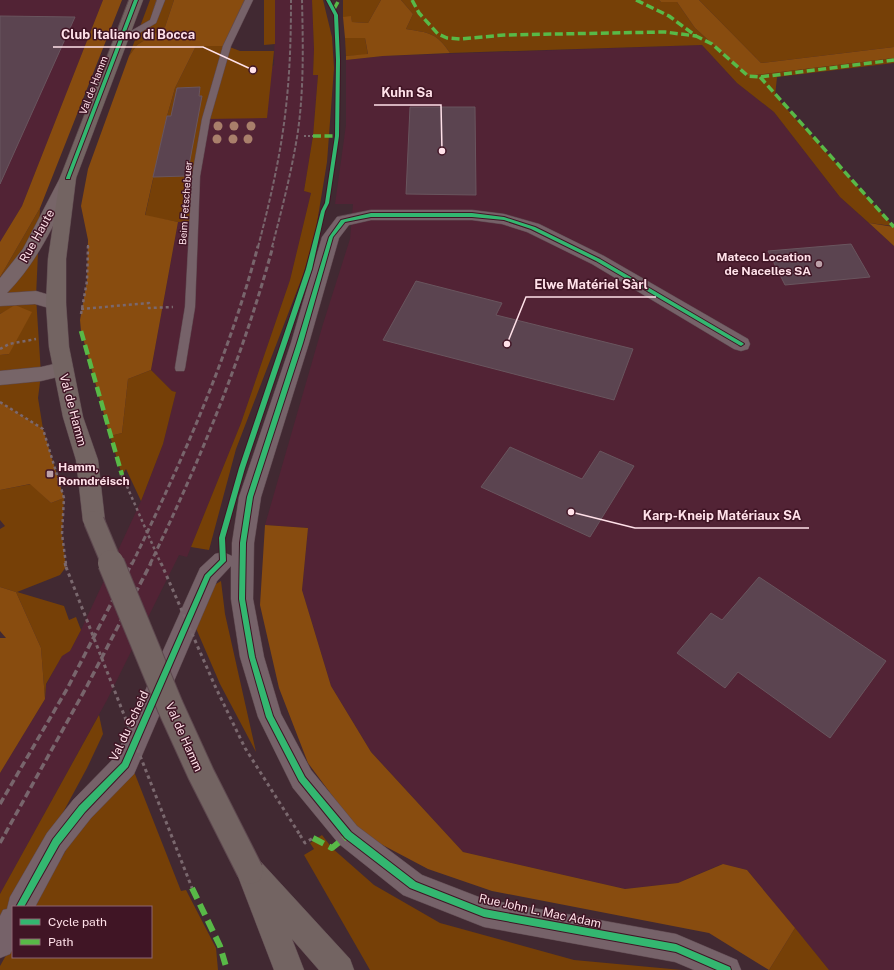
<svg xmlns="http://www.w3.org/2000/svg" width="894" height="970" font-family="'Public Sans',sans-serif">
<rect width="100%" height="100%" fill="#412932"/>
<g fill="#522335">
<path d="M0,0H103L22,206L0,242Z"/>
<path d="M275,0H312L314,49L313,75H318L313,136L304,191L311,193L290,280L241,423L187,557L179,555L107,700L0,894V773L45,699L46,685L62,655L70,651L81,630L141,501L163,444L176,392L172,391L151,370L178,222L193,221L206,119L274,65Z"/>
<path d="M702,45L737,83L774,112L840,197L894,246V970H829L747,870L722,864L678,883L625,889L463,852L371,752L331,686L302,590L308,528L265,525L323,324L350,239L353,204H335L346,125V60L383,56Z"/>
</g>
<g fill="#764007">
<path d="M150,0H174L165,27L137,45L129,56Z"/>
<path d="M264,0H275V44L264,45Z"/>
<path d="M312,0H323L324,4L332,37L334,68L327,162L315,235L303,275L236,449L209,550L191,547L241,423L290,280L311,193L304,191L313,136L318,75H313L314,49Z"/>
<path d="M343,0H381L368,23L352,22L351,17H343Z"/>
<path d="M401,0H659L661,2H677L695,28L748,76L894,58V63L777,77L775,96L893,226L869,223L840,197L774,112L737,83L702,45L450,53C436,32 429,33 406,29L413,14Z"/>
<path d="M699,0H894V47L761,63Z"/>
<path d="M345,38H365L368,55L346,56Z"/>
<path d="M196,46H227L240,51H274L267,118L206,119L194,221L178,222L145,216L167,116L175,88Z"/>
<path d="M40,208L36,297L41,374L38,398L43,429L0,402V355L9,354L15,306L0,314V277Z"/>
<path d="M151,370L172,391L176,392L163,444L141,501L126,469L122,475L110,436L122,433L128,379Z"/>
<path d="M31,484L51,503L64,498L62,534L66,567L60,575L17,592L64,606L69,620L76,617L81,630L70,651L62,656L46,684L45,699L41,648L16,592L0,587V529L5,526L0,520V490Z"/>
<path d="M221,581L225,614L256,752L220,684L195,626L211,587Z"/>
<path d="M99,715L103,734L87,768L0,929V894Z"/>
<path d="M131,764L181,891L186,890L216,948L218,970H0V966L13,943V957H151V907H33L80,826Z"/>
<path d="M322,835L332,848L374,885L440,923L574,960L682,970H370L304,855L314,849L310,843Z"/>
<path d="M795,928L829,970H769Z"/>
</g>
<g fill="#884c0f">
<path d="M103,0H122L40,208L0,277V242L22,206Z"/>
<path d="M174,0H249L227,46H196L175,88L167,116L145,215L178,222L151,370L128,379L122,433L110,436L81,331L80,320L87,281L88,240L81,206L88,169L129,56L137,45L165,27Z"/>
<path d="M381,0H401L413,14L406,29C429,33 436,32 450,53L383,56L346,60V56L368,54L365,38H345L343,17L351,16L352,22L368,23Z"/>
<path d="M659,0H699L761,63L894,47V58L748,76L695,28L677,2H661Z"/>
<path d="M869,223L894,227V246Z"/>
<path d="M15,305L32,312L9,354L0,355V314Z"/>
<path d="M0,402L43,429L64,498L51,503L30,484L0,490Z"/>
<path d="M265,525L308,528L302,590L331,686L371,752L463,852L625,889L678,883L723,864L747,870L795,928L769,970L709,933L492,891L428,869L360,833L308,763L279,688L260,605Z"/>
<path d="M0,587L16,592L41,648L45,699L0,773V638H6L0,631Z"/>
</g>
<g fill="#5b4450" stroke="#69555e">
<path d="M0,16L75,17L0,184Z"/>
<path d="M200,87L199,96H202L187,176L153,177L167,116H171L177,88Z"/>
<path d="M410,107H475L476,195L406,194Z"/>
<path d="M851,244L870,277L785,285L768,251Z"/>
<path d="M416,281L502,303L496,315L633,349L614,400L383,340Z"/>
<path d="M510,447L582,479L600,451L634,466L590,537L481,487Z"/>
<path d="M759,577L886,661L830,738L738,672L725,688L677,653L711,613L722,620Z"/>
</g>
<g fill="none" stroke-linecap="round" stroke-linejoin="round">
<g stroke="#5e484f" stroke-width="1">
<g id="service">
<path d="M157,0H165L156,23L123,43H117V39L150,20Z"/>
<path d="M245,0H253L231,46L210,119L200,176L195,307L185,368L184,371H176L175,368L185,307L192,176L202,119L223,46Z"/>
</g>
</g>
<g stroke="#5e484f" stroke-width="1">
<path id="minor" d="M371,210H472L504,214L539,224L604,256L748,339L750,344L748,349L741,351L734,349L592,264L527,232L502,224L472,220H371L349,225L339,238L309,343L261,497L254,543L253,599L264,657L281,714L311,770L357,826L422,875L484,899L676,934L737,960L741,970H694L675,962L484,927L403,895L339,844L293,788L258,717L240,657L231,599V566L217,581L134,774L91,818L65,851L35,907H13V948L10,954L0,958V916L3,910L7,909L10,897L47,833L73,800L116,756L200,568L215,554L223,552L232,556V543L239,497L291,343L322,237L337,217Z"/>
</g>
<g stroke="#5e484f" stroke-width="1">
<g id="secondary">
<path d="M68,173L74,174L76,178C57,219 39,260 7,293L36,291L63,299L66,304L63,309L56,310L35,304L0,306V278L23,249L60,178L62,174Z"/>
<path d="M63,362L70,364L73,369L70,374L41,381L0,385V371L41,367Z"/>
</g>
</g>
<g stroke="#5e484f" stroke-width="1">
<g id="primary">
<path d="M129,0H143L76,178L66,259V304L69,347L83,417L98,460L105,521L102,527L94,530L86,527L83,521L76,460L63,417L49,347L46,304L48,259L60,178Z"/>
<path d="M250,857L260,861L350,959L354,970H319L292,939L304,970H274L236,871L240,861Z"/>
</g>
</g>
<g stroke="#7a686e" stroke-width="2" stroke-dasharray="2 2" stroke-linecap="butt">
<path d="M304,136H313"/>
<path d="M88,247V245"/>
</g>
<g stroke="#7a686e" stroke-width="2.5" stroke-dasharray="3 3" stroke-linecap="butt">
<path d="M81,309L149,303V308L173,307"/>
<path d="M81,314L87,281L88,246"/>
<path d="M0,349L9,344L36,339"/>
<path d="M0,402L43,429L64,498L62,534L66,564"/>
</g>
<g stroke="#7a686e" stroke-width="3" stroke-dasharray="3.5 3.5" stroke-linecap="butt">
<path d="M65,563L66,567"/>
<path d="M300,835L305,843L313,838"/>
</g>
<use href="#service" fill="#766269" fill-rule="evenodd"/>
<use href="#minor" fill="#766269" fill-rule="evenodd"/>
<use href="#secondary" fill="#776568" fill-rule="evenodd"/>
<use href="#primary" fill="#736462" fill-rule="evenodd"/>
<g stroke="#78656c" stroke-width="2" stroke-dasharray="4.5 2" stroke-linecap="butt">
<path d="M258,247C270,201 281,154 286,107C290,71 291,36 291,0"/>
<path d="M272,247C282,209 292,170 298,131C304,87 303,44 302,0"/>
</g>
<g stroke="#78656c" stroke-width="3" stroke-dasharray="5.5 3" stroke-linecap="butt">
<path d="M132,564C182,461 229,356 258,246"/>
<path d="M150,564C200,461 243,356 273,246"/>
</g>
<g stroke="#78656c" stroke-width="3.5" stroke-dasharray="7 3.5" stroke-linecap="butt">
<path d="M0,804L67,689L132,563"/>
<path d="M0,843L87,686L151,563"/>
</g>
<g stroke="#5e484f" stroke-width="22" stroke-linecap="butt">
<path id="primary-bridge-far1" d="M94,521L112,564"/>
</g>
<g stroke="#5e484f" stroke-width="28" stroke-linecap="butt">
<path id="primary-bridge" d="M111,563L170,706L201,774L250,871"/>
</g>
<path stroke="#7a686e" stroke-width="2.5" stroke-dasharray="3 3" stroke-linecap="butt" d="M122,475L161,564"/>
<g stroke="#7a686e" stroke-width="3" stroke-dasharray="3.5 3.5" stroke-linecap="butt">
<path d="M161,563L215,686L245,748L300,835"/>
<path d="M66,567L192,888"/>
</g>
<use href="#primary-bridge-far1" stroke="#736462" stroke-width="20"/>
<use href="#primary-bridge" stroke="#736462" stroke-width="26"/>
<g stroke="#58b947" stroke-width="3.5" stroke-dasharray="8 3.5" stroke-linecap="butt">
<path d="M412,0L419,13L438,34L447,38L460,39L504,35L665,32L696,36"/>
<path d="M636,0L669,16L696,36L712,44L748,76L760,77L894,60"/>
<path d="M334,9L339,0"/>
<path d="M760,77L894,227"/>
<path d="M313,136H337"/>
</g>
<path stroke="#58b947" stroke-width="4.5" stroke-dasharray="10 4.5" stroke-linecap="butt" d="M81,331L122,475"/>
<g stroke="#58b947" stroke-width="6" stroke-dasharray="12 6" stroke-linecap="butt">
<path d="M313,838L332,848L348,835"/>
<path d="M192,888L220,946L227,970"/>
</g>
<g stroke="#401525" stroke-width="2">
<g id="cycleway">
<path d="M134,0H138L70,178V179H66V178Z"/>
<path d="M326,0H330L338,15L340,60L339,136L329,203L325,211L312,269L245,468L225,538L226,561L210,577L128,767L85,812L59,845L24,907H16L53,839L79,806L122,763L205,575L220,560L219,538L239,468L306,269L321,211L325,203L335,136L336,60L334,15Z"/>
<path d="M371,213H472L504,217L535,227L600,259L743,343L744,344L741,346L739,345L596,261L531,229L504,220L472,217H371L345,222L333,237L303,343L253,497L246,543L245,599L255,657L273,716L305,777L351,832L416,882L484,909L676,944L730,967L731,970H717L676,952L484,917L410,888L345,838L299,781L266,717L249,657L239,599L240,543L247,497L297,343L329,237L341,220Z"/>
</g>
</g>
<use href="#cycleway" fill="#33b770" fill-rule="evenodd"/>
</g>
<g fill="#a97f6b">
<circle cx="218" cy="126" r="4.5"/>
<circle cx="234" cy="126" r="4.5"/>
<circle cx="251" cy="126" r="4.5"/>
<circle cx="217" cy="139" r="4.5"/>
<circle cx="233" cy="139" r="4.5"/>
<circle cx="248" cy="139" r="4.5"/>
</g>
<g fill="#bca1a9" stroke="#401525" stroke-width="1.5">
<circle cx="819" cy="264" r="4"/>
<rect x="46" y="470" width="8" height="8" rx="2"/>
</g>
<g text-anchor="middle" stroke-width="3" stroke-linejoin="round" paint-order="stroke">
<g font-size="10" fill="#ffe1e9" stroke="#401525">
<text transform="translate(93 85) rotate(-69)" y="4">Val de Hamm</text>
<text transform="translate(185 203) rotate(-86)" y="4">Beim Fetschebuer</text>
</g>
<g font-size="12" fill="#ffe1e9" stroke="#401525">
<text transform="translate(37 236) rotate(-61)" y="4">Rue Haute</text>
<text transform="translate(73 410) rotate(75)" y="4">Val de Hamm</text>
<text transform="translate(129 726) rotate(-65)" y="4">Val du Scheid</text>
<text transform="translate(184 737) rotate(66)" y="4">Val de Hamm</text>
<text transform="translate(540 911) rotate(12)" y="4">Rue John L. Mac Adam</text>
</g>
<g font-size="12" font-weight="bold" fill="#ffe1e9" stroke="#401525" text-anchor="end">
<text x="811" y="261">Mateco Location<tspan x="811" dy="14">de Nacelles SA</tspan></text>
<text x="58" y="471" text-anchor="start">Hamm,<tspan x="58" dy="14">Ronndréisch</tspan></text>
</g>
</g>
<path fill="none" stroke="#ffe1e9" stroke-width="1.5" d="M253 70L203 47H53M442 151L441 105H374M507 344L526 297H656M571 512L635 528H809"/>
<g fill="#ffe1e9" stroke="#401525" stroke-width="1.5">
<circle cx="253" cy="70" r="4"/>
<circle cx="442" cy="151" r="4"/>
<circle cx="507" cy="344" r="4"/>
<circle cx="571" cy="512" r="4"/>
</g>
<g font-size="13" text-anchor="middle" font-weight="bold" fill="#ffe1e9" stroke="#401525" stroke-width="3" stroke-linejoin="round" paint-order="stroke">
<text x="128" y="39">Club Italiano di Bocca</text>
<text x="407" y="97">Kuhn Sa</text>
<text x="591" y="289">Elwe Matériel Sàrl</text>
<text x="722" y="520">Karp-Kneip Matériaux SA</text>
</g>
<rect x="12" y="906" width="140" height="52" fill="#401525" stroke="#8c6773"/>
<rect x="20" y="919" width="20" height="6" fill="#33b770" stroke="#8c6773"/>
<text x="48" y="926" font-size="12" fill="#ffe1e9">Cycle path</text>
<rect x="20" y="939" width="20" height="6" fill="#58b947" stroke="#8c6773"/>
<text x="48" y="946" font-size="12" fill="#ffe1e9">Path</text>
</svg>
